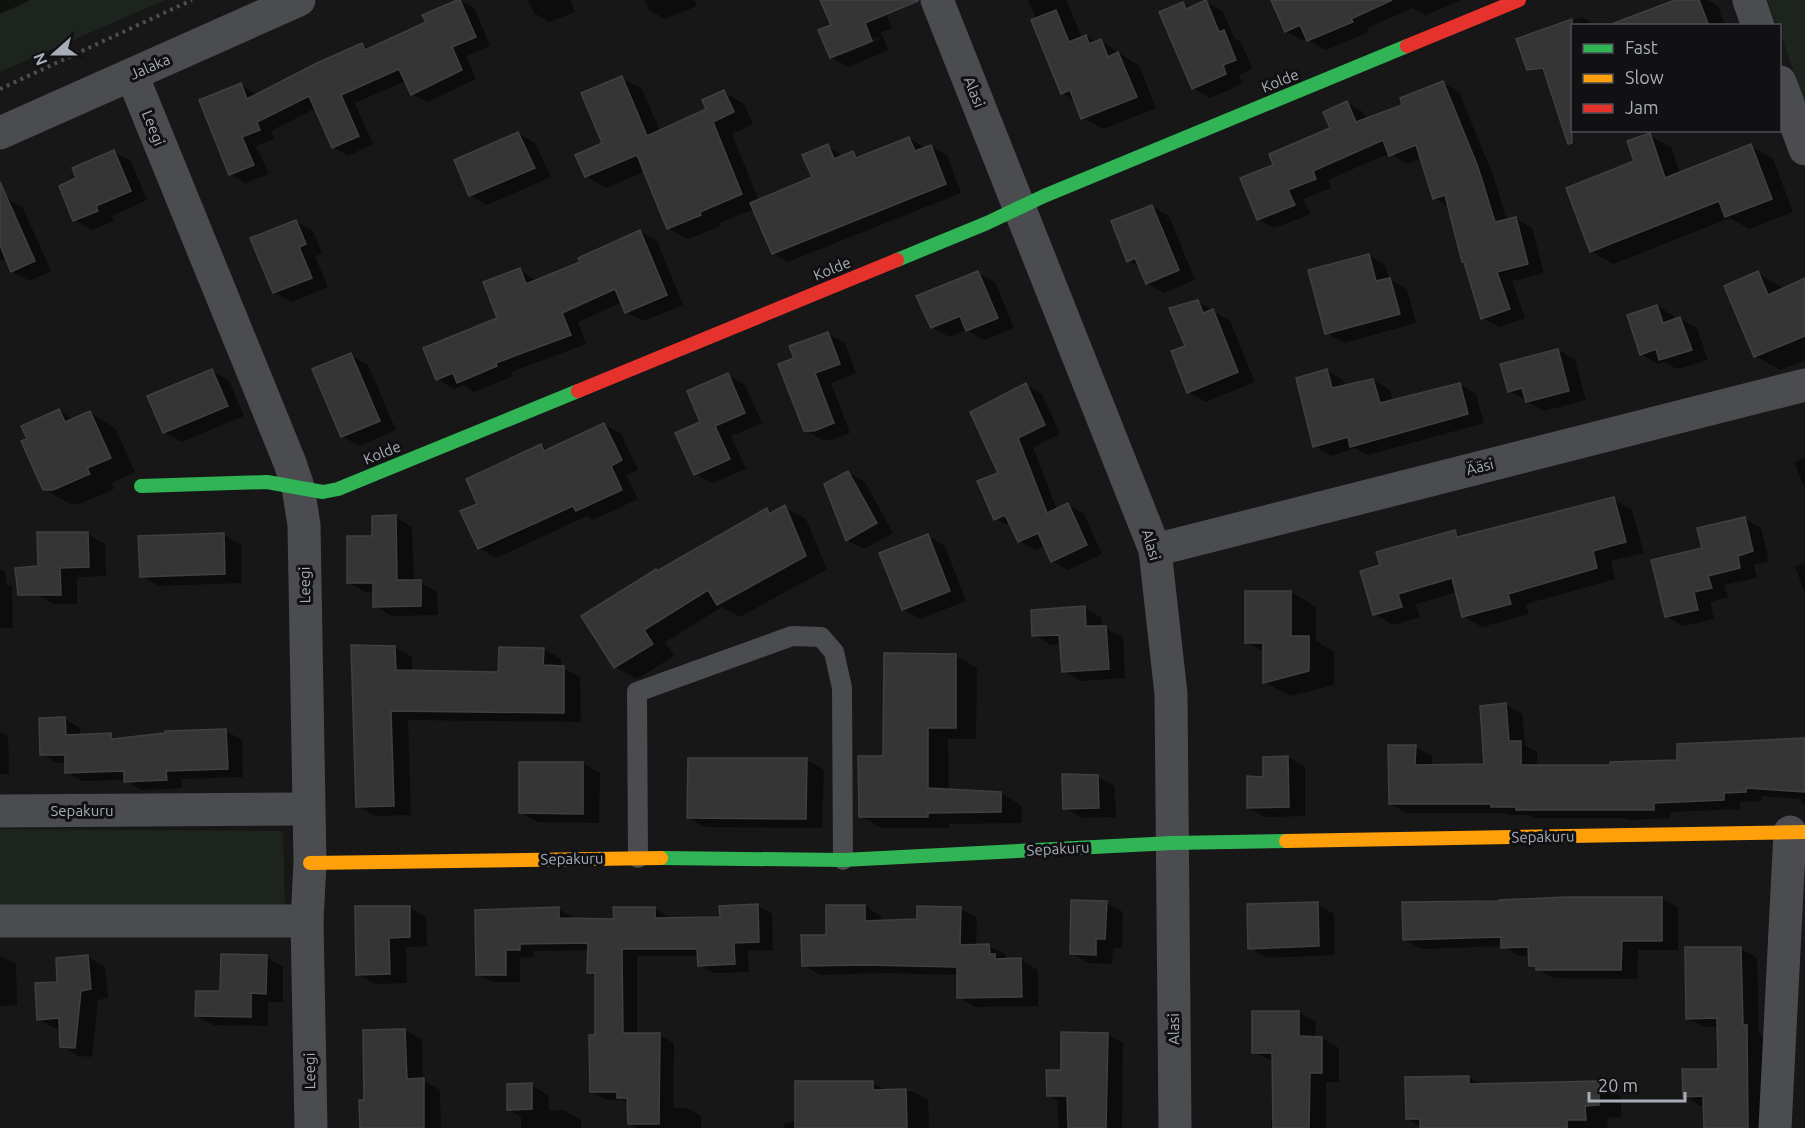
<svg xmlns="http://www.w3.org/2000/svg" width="1805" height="1128" font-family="Ubuntu,sans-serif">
<rect width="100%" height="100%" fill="#171717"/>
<g fill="#1d241e">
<path d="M0,0H165L0,72Z"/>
<path d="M1767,0H1805V103L1780,33V26L1777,25Z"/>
<path d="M0,829L283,831L285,908L0,906Z"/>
</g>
<g fill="#0007" fill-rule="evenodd">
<path d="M0,0H31L0,14Z"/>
<path d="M460,0L475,9L490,46L466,56L476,79L427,102L412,94L406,81L355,103L373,144L348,156L333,147L316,108L271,131L274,139L256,146L269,174L245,183L230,174L241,85L257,95L362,45L369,49L428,22Z"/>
<path d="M528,0H570L575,12L549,22L534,13Z"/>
<path d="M645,0H694L697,6L665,19L649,10Z"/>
<path d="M822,0H881L892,28L881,32L888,50L848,67L831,57L833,26ZM879,37L880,39L840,56V52Z"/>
<path d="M1028,0H1066L1082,38L1086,36L1097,43L1101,41L1139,66L1156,108L1103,129L1083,118L1076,101L1062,93L1037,19Z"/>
<path d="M1273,0H1462L1426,15L1413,8L1367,28L1369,32L1325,50L1307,39L1303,41L1286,31Z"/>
<path d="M1679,0H1707L1718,6L1725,26H1612Z"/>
<path d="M1206,2L1223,12L1234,38L1241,42L1252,69L1239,75L1242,84L1210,98L1193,88L1183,4L1191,8Z"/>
<path d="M1582,17L1596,26H1572V111L1555,101L1532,35Z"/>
<path d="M622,78L642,89L660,132L708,110L724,92L744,104L753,124L732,134L759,201L814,178L828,146L844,157L853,153L861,157L909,138L925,148L931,146L947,155L961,193L788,262L773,253L754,209L719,223L720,226L688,239L668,228L645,171L606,188L586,176L604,144Z"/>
<path d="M1443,83L1459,92L1494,178L1507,221L1516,218L1532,228L1544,273L1512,281L1525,318L1499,327L1483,318L1450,207L1434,198L1422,158L1407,164L1390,153L1328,180L1331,188L1303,199L1311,214L1274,228L1258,219L1275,166L1332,129L1347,103L1363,112L1366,120L1404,106Z"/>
<path d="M518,133L535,143L551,177L487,205L470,195Z"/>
<path d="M1649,135L1671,147L1680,173L1751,146L1773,159L1793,212L1749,229L1730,218L1613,264L1591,251Z"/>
<path d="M114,152L131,161L147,200L112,216L114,221L92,230L75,220L78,179Z"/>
<path d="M6,198L23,208L51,271L29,281L12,271L7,258L0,261V200Z"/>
<path d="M1152,206L1169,216L1195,280L1164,293L1147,283L1141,268L1128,260Z"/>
<path d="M296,222L313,231L322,254L315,256L328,287L291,302L274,292Z"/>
<path d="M640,231L657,241L683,305L643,321L626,312L623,302L578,322L586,344L511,372L513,376L474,392L463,385L454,389L438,379L499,319L520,270L537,281L582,262Z"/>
<path d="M1368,255L1385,265L1389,279L1407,289L1416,323L1344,343L1327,333Z"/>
<path d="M978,273L995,282L1014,328L984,340L966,330L949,337L932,327Z"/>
<path d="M1758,273L1784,289L1805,285V360L1780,370L1755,356Z"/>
<path d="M1198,302L1230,321L1255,382L1205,402L1188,392L1187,346Z"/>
<path d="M1657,306L1674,316L1675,320L1680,318L1697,328L1708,360L1677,369L1664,362L1658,364L1641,354Z"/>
<path d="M828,334L845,343L856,373L831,383L850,433L832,440H822L805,430L796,359Z"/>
<path d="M1558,350L1575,360L1586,400L1544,411L1509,391Z"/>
<path d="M351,355L368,365L396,430L359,446L342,436Z"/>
<path d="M212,371L229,381L244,416L181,442L164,432Z"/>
<path d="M1327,371L1343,380L1345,387L1373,380L1390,390L1393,401L1460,384L1476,394L1484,423L1368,455L1355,448L1331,456L1314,446Z"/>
<path d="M728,375L745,385L762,423L731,436L746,469L712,483L695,474L702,423Z"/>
<path d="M1026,385L1042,394L1060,434L1033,447L1057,510L1068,505L1084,514L1102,554L1068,570L1052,561L1045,546L1035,550L1019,541L1013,527L995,519L1000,473Z"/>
<path d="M59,411L75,420L90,413L115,428L135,472L112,483L114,489L79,504H70L44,489L29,440Z"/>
<path d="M604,424L621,434L638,470L626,475L638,499L593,520L587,516L496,558L479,548V504L541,445L549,450Z"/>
<path d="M1805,458V489L1794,462Z"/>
<path d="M848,472L865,482L893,533L864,549L847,540Z"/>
<path d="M1613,499L1632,510L1644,553L1611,561L1615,579L1526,604L1529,614L1482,627L1463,616L1457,592L1416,604L1420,617L1393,625L1375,614L1382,567L1454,532L1463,537Z"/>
<path d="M785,507L806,519L827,569L740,617L722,607L665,642L674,656L637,679L615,667L658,572L767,510L773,513Z"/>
<path d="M395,517L412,527L414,582H420L437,592L438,615L392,616L375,606V592H365L348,582L374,537Z"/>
<path d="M1744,518L1761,528L1769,561L1754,565L1757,578L1724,585L1728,597L1710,602L1714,619L1683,626L1666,616L1703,550Z"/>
<path d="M88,534L105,544L106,576L77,577V604H53L36,594L39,567Z"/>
<path d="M224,535L241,545L242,583L159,586L142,576Z"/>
<path d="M928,536L945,546L966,601L920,619L903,609Z"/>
<path d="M1805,563V594L1795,566Z"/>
<path d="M0,569L6,573V584L12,587L13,628H0Z"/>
<path d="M1291,592L1316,607V641L1334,652V685L1290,696L1265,682L1264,652L1246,642Z"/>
<path d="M1085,608L1102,618V627L1123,637L1125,678L1081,681L1064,671L1062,644L1051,645L1034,635Z"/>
<path d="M395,647L412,657V672L500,674V649H544L561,659V667L580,677L581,722L408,720L411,815L375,816L358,806Z"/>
<path d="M956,656L977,668L976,739H948L949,790L1001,793L1022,806L1021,823L949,824V828H881L860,816L885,757Z"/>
<path d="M1506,705L1522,714L1525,745L1537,752V767H1612L1678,762L1784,741V738L1805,739V805L1801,802V799L1762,796V801L1740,802V809L1670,812V818L1628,820L1625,818H1534L1529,815H1509L1504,813H1407L1390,804L1415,747L1432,756V766H1485Z"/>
<path d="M65,719L80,728V736L111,735L120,740L226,731L242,740L243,777L181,779L182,788L141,790L126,780L82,781L67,772V763H57L41,754Z"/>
<path d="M0,732L8,736L9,774H0Z"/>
<path d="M1288,757L1305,767V816L1265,817L1248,808L1265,778Z"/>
<path d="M807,760L824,770L822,828L705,827L688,818Z"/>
<path d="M583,763L600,773L599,823L537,822L520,812Z"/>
<path d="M1097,776L1114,786L1116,817L1082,818L1065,808Z"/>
<path d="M1661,898L1678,908V950H1638L1637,979L1554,978L1530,965V956H1519L1503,946L1421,949L1405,940Z"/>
<path d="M1106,903L1123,912L1122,948H1113L1112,964L1088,963L1071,953Z"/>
<path d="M1317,904L1334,914L1335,955L1267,958L1250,948Z"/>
<path d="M758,906L772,914L773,950L748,951L749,972L714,973L699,965V956H637V1035H659L674,1043L673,1108H687L701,1116V1128H637L629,1123V1104L622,1100H606L591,1091L597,1036L596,977L589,972V950L534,951V957L520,958V982H492L477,974L476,911L558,909L573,917V919L615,920L654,908L669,917V920L721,919Z"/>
<path d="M865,906L881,916V922L919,921L960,908L977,918L976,946H989L1006,955V960H1021L1038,970V1006L975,1007L959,997V975L884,973L820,975L803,965L828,937Z"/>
<path d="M409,907L426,917L427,946L406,947L407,983L375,984L358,974Z"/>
<path d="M1741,949L1757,958L1759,1034L1763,1036L1764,1128H1706L1705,1106H1700L1684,1096L1720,1070L1718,1027H1704L1687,1018Z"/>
<path d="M0,956L16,964L17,1005L0,1006Z"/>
<path d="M88,957L105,967L108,998L98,1000L92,1057L79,1056L62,1046L61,1029H56L39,1019L59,983Z"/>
<path d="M266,957L283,967V1002H268V1026L213,1025L196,1015Z"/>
<path d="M1299,1012L1316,1022L1315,1038H1322L1339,1048V1082H1326V1128H1271V1119H1275L1274,1062L1254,1052Z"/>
<path d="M405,1030L422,1040L423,1080L440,1090L441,1128H361L365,1101Z"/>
<path d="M1107,1034L1123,1043L1122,1128H1059L1057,1101L1048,1095L1062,1071Z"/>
<path d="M1468,1077L1482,1085L1599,1083L1621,1095V1117L1607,1118L1608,1128H1421L1407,1118Z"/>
<path d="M872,1083L887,1091H912L928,1100L929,1128H785L784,1123L796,1121Z"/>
<path d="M531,1085L548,1095L549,1111L564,1110L581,1120V1128H521V1117L509,1110Z"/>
</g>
<g fill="#353536" stroke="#3f4043" stroke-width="1.5">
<path d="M457,0H460L476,37L452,47L462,70L411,95L399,69L341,95L359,136L332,148L309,96L257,122L260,130L242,137L254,165L229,175L199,100L241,83L247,99L317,63L362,43L365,50L411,29L426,22L422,15Z"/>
<path d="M820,0H918V1L865,23L872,41L830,58L818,30L831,25Z"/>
<path d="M1206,0L1219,32L1224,30L1236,60L1223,65L1226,74L1192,89L1159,12L1183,2L1186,9Z"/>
<path d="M1271,0H1392L1351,19L1353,22L1307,41L1300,25L1285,32Z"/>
<path d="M1675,0H1699L1709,26H1615L1614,23Z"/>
<path d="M1056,10L1069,42L1086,35L1089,44L1101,39L1108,57L1118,52L1137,97L1081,119L1070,90L1061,94L1031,20Z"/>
<path d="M1572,19V143L1568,144L1543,68L1527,70L1516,39Z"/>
<path d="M622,76L647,136L706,109L702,100L724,90L734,112L713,122L742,194L700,212L701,215L667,229L637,155L585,177L575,155L602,143L581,93Z"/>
<path d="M1443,81L1478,167L1495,222L1516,217L1528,264L1497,272L1510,309L1481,319L1464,262H1462L1445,195L1433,199L1416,145L1389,156L1383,140L1313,171L1316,179L1288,190L1295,205L1257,220L1240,178L1273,165L1269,154L1330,128L1323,112L1347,101L1356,122L1402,105L1400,98Z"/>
<path d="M518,132L535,168L469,196L454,160Z"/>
<path d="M1650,133L1665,178L1751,144L1772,199L1725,217L1719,201L1590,252L1566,188L1634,161L1627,141Z"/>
<path d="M909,137L915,151L931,145L946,184L772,254L750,203L812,177L802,155L828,144L834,159L853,151L856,158Z"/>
<path d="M114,150L131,191L96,206L98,211L73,221L59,186L76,178L72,168Z"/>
<path d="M0,182L35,261L11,272L0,245Z"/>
<path d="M1152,205L1179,270L1146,284L1135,258L1127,262L1111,221Z"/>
<path d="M296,220L306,244L299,247L312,278L273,293L250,238Z"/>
<path d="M640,230L667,295L625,313L615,289L562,313L571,335L496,363L497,366L457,383L453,373L436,380L423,348L497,318L483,282L520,268L526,284L580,262L578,258Z"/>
<path d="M1369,254L1376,281L1390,278L1400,314L1325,334L1308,270Z"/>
<path d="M978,271L998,318L966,331L960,316L931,328L916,296Z"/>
<path d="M1758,271L1768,295L1805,278V336L1754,357L1724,286Z"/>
<path d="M1198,300L1203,313L1213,309L1238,372L1187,393L1171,351L1185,346L1169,308Z"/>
<path d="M1657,305L1663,323L1680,317L1692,350L1659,360L1656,349L1640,355L1627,315Z"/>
<path d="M828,332L840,364L815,373L834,423L814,431H804L778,364L794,358L789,346Z"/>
<path d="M1558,349L1569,391L1526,402L1522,388L1508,392L1500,364Z"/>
<path d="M351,353L380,421L341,437L312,369Z"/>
<path d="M212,369L228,406L163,433L147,396Z"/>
<path d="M1327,369L1332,388L1373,379L1380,403L1460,383L1468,414L1350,447L1348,437L1313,447L1296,378Z"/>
<path d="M728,373L745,413L715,426L730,459L694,475L675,433L700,422L687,391Z"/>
<path d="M1026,383L1045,425L1018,438L1047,513L1068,503L1087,545L1051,562L1038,533L1018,542L1005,515L994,520L977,481L998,473L970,412Z"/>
<path d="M59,409L65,422L90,411L111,458L87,468L90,474L53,490H43L21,441L27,439L21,426Z"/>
<path d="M604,423L622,460L611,466L622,490L576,511L573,506L478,549L460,511L477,504L466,479L541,444L544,451Z"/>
<path d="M848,471L877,523L846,541L824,484Z"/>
<path d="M1614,497L1626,542L1593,551L1597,568L1508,594L1511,604L1462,617L1452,578L1398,594L1402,607L1373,615L1360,571L1380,565L1376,552L1455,530L1457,537Z"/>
<path d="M785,505L806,556L717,605L708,590L644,630L653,644L614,668L581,616L656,569L657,571L767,508L769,514Z"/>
<path d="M396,515L397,580H421V606L373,607V583H347V536H372V516Z"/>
<path d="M1745,517L1753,551L1738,556L1740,568L1708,576L1712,588L1694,592L1698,610L1665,617L1651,560L1702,548L1697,528Z"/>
<path d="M37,532H88L89,567L60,568L61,595H18L15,568L38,566Z"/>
<path d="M224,533L225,574L140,577L138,536Z"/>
<path d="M928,534L950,591L902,610L879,553Z"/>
<path d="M1245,591H1291V636H1309V671L1263,683V643H1245Z"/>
<path d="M1085,606L1086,626H1106L1109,669L1062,672L1059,635L1032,636L1031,610Z"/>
<path d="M351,645L395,646L396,670L498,672L499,647L544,648L543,665L564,666V713L391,711L394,806L356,807Z"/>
<path d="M884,653L956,654V728H928V788L1001,792V812L928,813V817H859L858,756H883Z"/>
<path d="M1506,703L1509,741H1521V765H1610V762L1677,760V744L1805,738V792L1746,788V792L1724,793V800L1654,803V810H1516V807H1491V804H1389L1388,745H1416L1415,765L1484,764L1480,706Z"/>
<path d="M65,717L66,735L111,733L112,739L165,733V731L226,729L228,769L166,771L167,780L124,782V771L65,773V755H40L39,718Z"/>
<path d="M1288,756L1289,807L1247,808V776L1263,777V757Z"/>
<path d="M688,758H807L806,819L687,818Z"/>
<path d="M519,762H583V814L519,813Z"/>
<path d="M1062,774L1098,775L1099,808L1063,809Z"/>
<path d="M1567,897H1662V941H1622L1621,970H1536V966H1529L1528,947L1501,948V937L1403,940L1402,902L1499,901V900Z"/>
<path d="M1071,900L1107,901L1105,939H1096V955L1070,954Z"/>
<path d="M1318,902L1319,946L1248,949L1247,904Z"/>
<path d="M758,904L759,942L734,943L735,964L698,966L697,949H622L623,1033H660L659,1124H628L627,1098H617V1092H590L589,1035H595V973H587L588,943L520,944V950H506V975H476L475,910L559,907V918L614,919L613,907H655V918L720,917L719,906Z"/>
<path d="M826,905H865V921L917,919V906L961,907L960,945L989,944L990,954H995V959L1021,958L1022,997L957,998V967L866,965L802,966L801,935H826Z"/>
<path d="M355,906H410V937L389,938L390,974L356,975Z"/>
<path d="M1685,947H1741L1743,1025H1747L1748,1128H1704L1703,1096L1683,1097L1682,1069H1718L1717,1018L1686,1019Z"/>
<path d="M221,954L267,955L266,994L251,993V1017L195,1016L196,991H220Z"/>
<path d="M88,955L91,989L81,991L75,1048L60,1047L59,1018L37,1020L35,983L57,982L56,958Z"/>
<path d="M1252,1011H1299V1036L1322,1037V1073H1310L1309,1128H1273L1272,1053H1252Z"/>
<path d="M405,1029L407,1079L424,1078V1128H360L359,1100H364L363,1030Z"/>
<path d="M1061,1032L1108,1033L1106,1128H1068L1067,1096H1047L1046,1070H1061Z"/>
<path d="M1469,1076V1084L1599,1081V1105L1585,1106L1586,1120H1567V1128H1420V1119H1406L1405,1077Z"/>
<path d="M795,1081H873V1090L906,1089L907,1128H795Z"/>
<path d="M532,1083V1109L507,1110V1084Z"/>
</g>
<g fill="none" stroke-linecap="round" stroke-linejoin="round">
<path stroke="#4d4e52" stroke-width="4" stroke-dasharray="3 4.5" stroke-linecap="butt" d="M0,89L192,0"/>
<path stroke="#4b4c50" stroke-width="20" d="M638,858L637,692L792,636L821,637L834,652L842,688L843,860"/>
<g stroke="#4b4c50" stroke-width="33">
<path d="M937,0L1155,550L1171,694L1175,1128"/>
<path d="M1749,0L1758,26"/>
<path d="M132,75L290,463L298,487L304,525L310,863L307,921L311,1128"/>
<path d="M1780,82L1805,149"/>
<path d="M0,133L299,0"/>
<path d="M1155,550L1805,385"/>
<path d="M0,811L308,809"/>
<path d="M0,921H307"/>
<path d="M1775,1128L1790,832"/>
</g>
<g stroke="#30b455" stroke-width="14">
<path d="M897,260L987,223L1044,196L1407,46"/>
<path d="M141,486L267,482L323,492L338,489L578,391"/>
<path d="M661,858L843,860L1172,843L1286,841"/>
</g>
<g stroke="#ff9f0a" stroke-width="14">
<path d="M1286,841L1805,832"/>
<path d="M310,863L661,858"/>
</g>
<g stroke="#e5322d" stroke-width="14">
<path d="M1407,46L1519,0"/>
<path d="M578,391L897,260"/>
</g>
</g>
<g text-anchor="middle" stroke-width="6" stroke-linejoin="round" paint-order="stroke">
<g font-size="15" fill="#a8adb8" stroke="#111113">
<text transform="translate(150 67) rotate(-24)" y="5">Jalaka</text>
<text transform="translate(1280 81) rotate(-22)" y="5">Kolde</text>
<text transform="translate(974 92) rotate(68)" y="5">Alasi</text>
<text transform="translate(153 128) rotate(68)" y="5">Leegi</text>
<text transform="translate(832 269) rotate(-22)" y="5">Kolde</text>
<text transform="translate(382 453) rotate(-22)" y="5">Kolde</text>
<text transform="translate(1480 467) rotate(-14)" y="5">Ääsi</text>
<text transform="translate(1151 545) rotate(74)" y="5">Alasi</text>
<text transform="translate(305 585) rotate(-91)" y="5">Leegi</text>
<text x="82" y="816">Sepakuru</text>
<text transform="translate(1543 837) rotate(-1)" y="5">Sepakuru</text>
<text transform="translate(1058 849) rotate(-3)" y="5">Sepakuru</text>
<text transform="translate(572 859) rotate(-1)" y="5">Sepakuru</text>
<text transform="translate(1174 1029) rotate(-91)" y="5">Alasi</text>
<text transform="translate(310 1071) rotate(-91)" y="5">Leegi</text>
</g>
</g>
<rect x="1571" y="24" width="210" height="108" fill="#111113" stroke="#4d4f55" stroke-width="1.5"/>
<rect x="1583" y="44" width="30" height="9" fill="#30b455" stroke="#4d4f55" stroke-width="1.5"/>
<text x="1625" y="54" font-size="18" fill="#a8adb8">Fast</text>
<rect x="1583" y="74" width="30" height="9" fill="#ff9f0a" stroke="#4d4f55" stroke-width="1.5"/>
<text x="1625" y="84" font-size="18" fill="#a8adb8">Slow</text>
<rect x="1583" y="104" width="30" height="9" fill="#e5322d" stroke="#4d4f55" stroke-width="1.5"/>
<text x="1625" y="114" font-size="18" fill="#a8adb8">Jam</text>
<g transform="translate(54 54) rotate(249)" stroke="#111113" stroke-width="4.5" paint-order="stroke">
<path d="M0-4.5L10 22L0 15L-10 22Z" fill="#a8adb8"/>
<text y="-9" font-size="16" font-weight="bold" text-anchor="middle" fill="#a8adb8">N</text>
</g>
<path d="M1589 1092v9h96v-9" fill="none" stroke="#a8adb8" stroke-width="3"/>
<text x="1598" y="1092" font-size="18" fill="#a8adb8" stroke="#111113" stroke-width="4.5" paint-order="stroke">20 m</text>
</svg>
